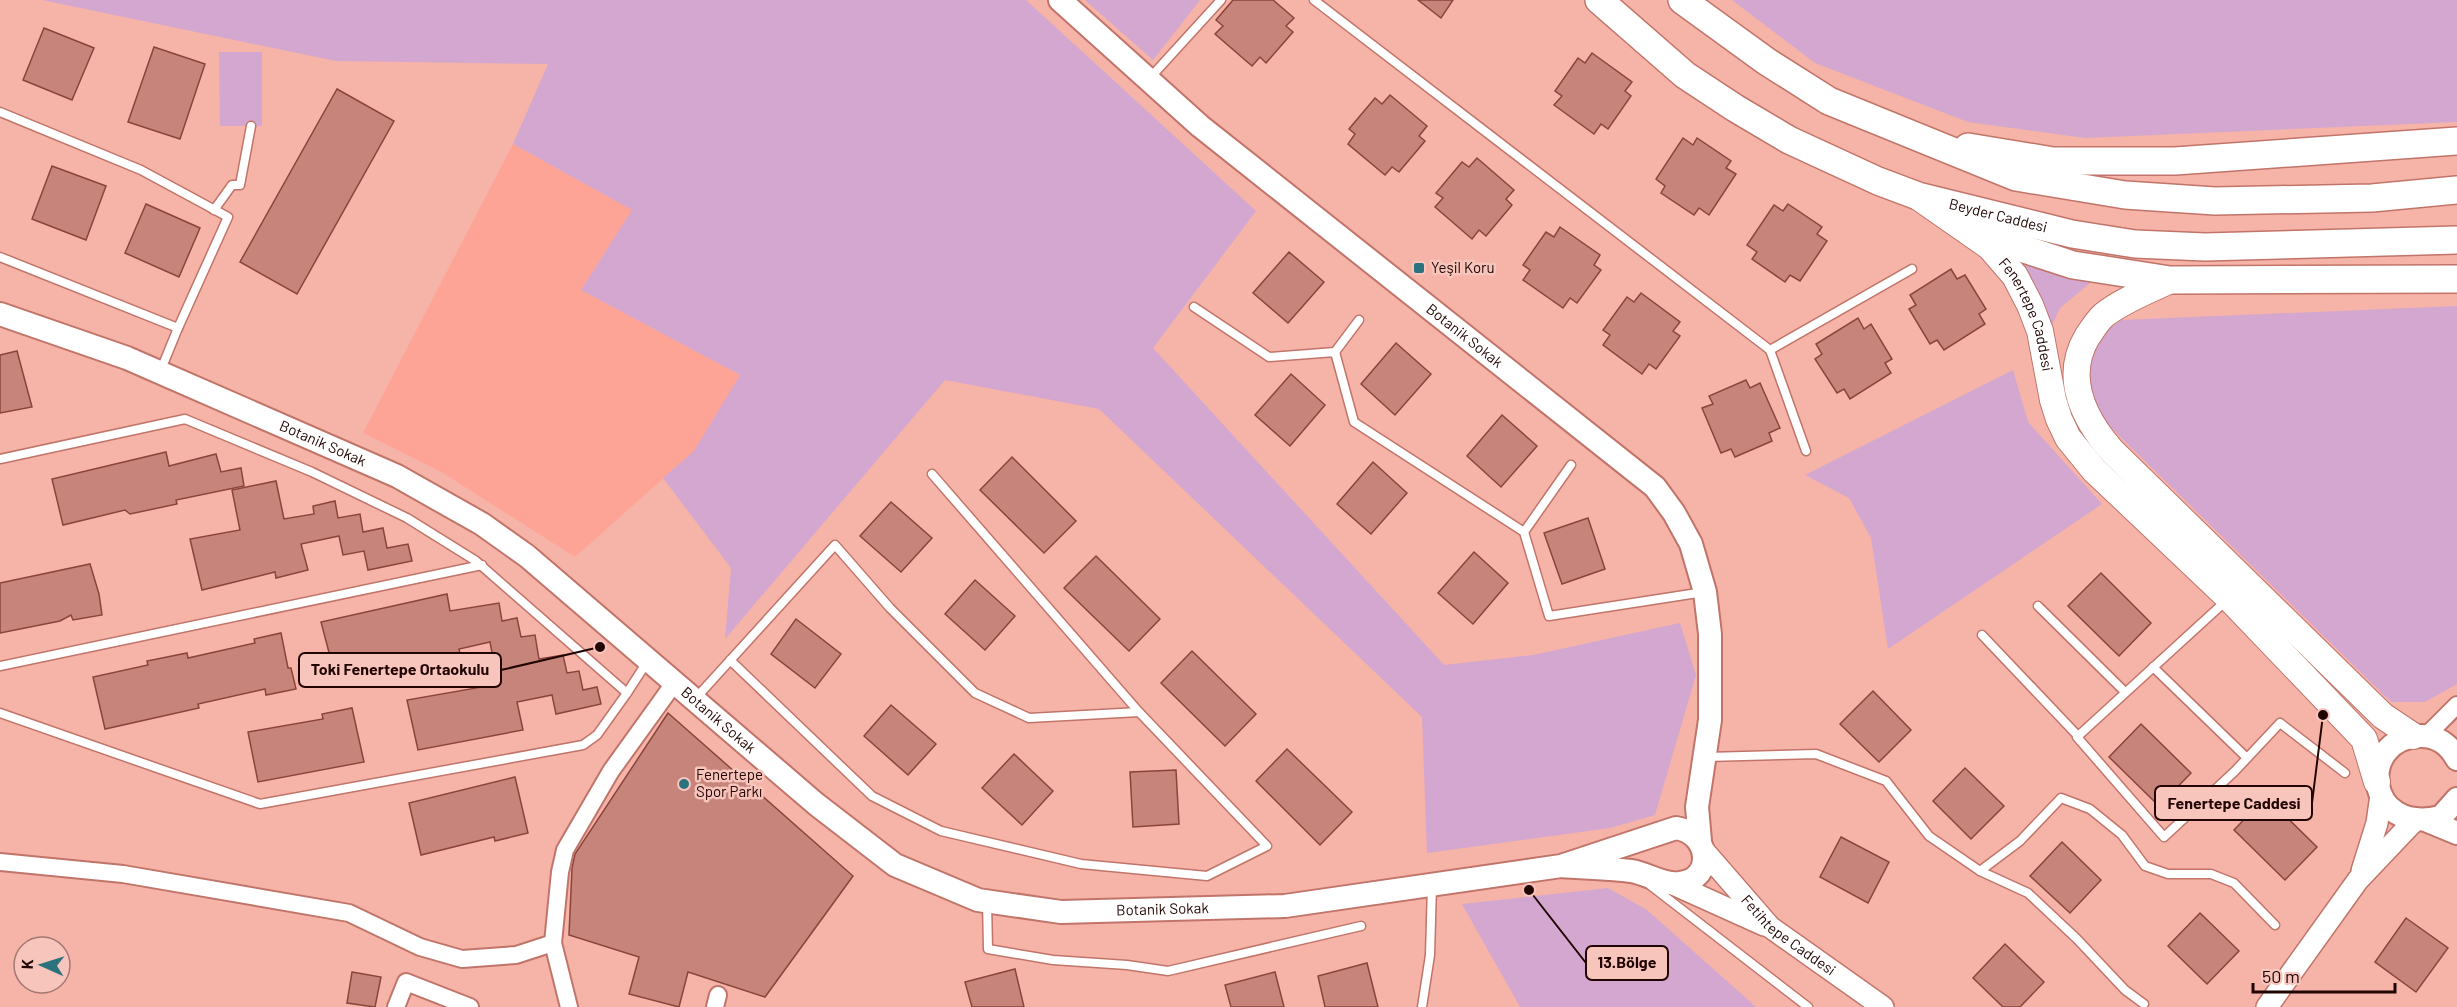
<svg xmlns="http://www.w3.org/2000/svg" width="2457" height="1007" font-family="Barlow,sans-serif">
<rect width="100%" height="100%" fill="#f6b3a8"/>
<path fill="#fea496" d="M513,144L632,210L581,290L740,375L694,451L575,557L443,473L363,433Z"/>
<g fill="#d3a7cf">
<path d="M42,0H1026L1256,211L1153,348L1444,665L1533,655L1680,623L1696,675L1655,815L1610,828L1427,853L1422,717L1099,409L945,380L725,639L731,568L663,478L694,451L740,375L581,290L632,210L513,144L548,64L336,61Z"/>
<path d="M1085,0H1200L1153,60Z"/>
<path d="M1732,0H2457V122L2085,138L1968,122L1815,63Z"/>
<path d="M219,52H262V126H220Z"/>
<path d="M2020,260L2090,283L2060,308L2047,336L2036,290Z"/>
<path d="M2457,306V684L2425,702H2391L2104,421L2087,395L2085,372L2095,340L2121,320Z"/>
<path d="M2013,370L2028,422L2102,504L1888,649L1871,538L1849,498L1805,475Z"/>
<path d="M1608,888L1647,910L1756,1007H1520L1462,904Z"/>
</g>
<g fill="#c7847a" stroke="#8c443a" stroke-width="1.5">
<path d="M1233,0H1273L1294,18L1286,26L1293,32L1266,63L1260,57L1252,66L1215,34L1223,26L1216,20Z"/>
<path d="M1418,0H1453L1441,18Z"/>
<path d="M44,28L94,48L72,100L23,80Z"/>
<path d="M154,47L205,64L180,139L128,122Z"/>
<path d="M1592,53L1632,82L1625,91L1631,96L1608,129L1601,124L1594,134L1554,105L1562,96L1555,91L1578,58L1585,63Z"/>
<path d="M337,89L394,121L297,294L240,262Z"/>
<path d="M1390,95L1427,126L1419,136L1425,141L1399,172L1392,167L1385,175L1348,144L1355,134L1349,129L1375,98L1382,104Z"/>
<path d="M1683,138L1693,145L1697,138L1731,161L1726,168L1736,174L1709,215L1699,208L1694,215L1661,193L1665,186L1656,179Z"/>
<path d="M1477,158L1514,190L1506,199L1512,205L1486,236L1479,230L1472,239L1435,207L1443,198L1436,193L1462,162L1469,167Z"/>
<path d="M52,166L106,186L86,240L32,219Z"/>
<path d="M146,204L200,228L179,277L125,253Z"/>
<path d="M1788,204L1822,227L1817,234L1827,241L1800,281L1790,275L1785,282L1752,259L1757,252L1747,245L1774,205L1783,211Z"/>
<path d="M1560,227L1600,255L1594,265L1601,270L1577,303L1570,298L1563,308L1523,280L1530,270L1523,265L1546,232L1554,237Z"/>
<path d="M1289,252L1324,282L1288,323L1253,293Z"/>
<path d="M1951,269L1957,279L1965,275L1986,309L1979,314L1985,324L1944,350L1937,340L1930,344L1909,309L1916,305L1910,295Z"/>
<path d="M1641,293L1680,322L1673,331L1680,336L1656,369L1649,364L1642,374L1603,345L1610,335L1603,330L1627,297L1634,302Z"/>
<path d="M1858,318L1864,329L1871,324L1892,359L1885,363L1891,373L1850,399L1844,389L1837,393L1815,359L1822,354L1816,344Z"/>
<path d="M1396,343L1431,374L1395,415L1361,384Z"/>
<path d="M17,351L32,407L0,413V355Z"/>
<path d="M1291,374L1325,405L1290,446L1255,415Z"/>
<path d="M1746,380L1750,388L1760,383L1780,428L1769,433L1772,441L1735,457L1731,449L1721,453L1702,408L1713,404L1709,396Z"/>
<path d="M1502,415L1537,446L1501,487L1467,456Z"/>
<path d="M166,452L169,466L216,454L221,472L241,468L244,486L176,500L177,504L130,514L125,510L63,525L52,479Z"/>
<path d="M1012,457L1076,521L1044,553L980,490Z"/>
<path d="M1373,462L1407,493L1371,534L1337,504Z"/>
<path d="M276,481L284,519L314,514L313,506L335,501L338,518L360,514L363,532L383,528L387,548L408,544L412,561L368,570L364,551L343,555L339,536L301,544L308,570L276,578L275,572L202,590L190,539L240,530L232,490Z"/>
<path d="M891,502L932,538L901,572L860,536Z"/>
<path d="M1588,518L1605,569L1562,584L1544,533Z"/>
<path d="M1474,552L1508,583L1473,624L1438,593Z"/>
<path d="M1096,556L1160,619L1129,651L1064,588Z"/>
<path d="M90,564L99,594L102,615L73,620L71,615L60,621L0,633V583Z"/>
<path d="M2101,573L2151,623L2119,656L2068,606Z"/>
<path d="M975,580L1015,616L985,650L945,614Z"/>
<path d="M447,594L450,611L499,603L502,621L517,618L521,637L535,635L539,659L563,655L567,673L579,671L583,690L597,687L601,704L556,714L552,695L517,702L523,730L418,750L407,700L482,687L481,682L497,679L490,642L459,649L461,659L421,668L420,663L403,667L402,662L336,679L321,622Z"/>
<path d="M796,619L841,654L815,688L771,654Z"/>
<path d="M281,633L288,668H291L296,689L266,695L265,689L198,704L199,708L105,729L93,677L148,665L147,661L187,653L188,658L255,643L254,639Z"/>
<path d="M1192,651L1256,714L1225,746L1161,683Z"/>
<path d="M1873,691L1911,730L1879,762L1840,724Z"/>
<path d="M891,705L936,744L908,775L864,736Z"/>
<path d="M352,708L364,762L258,782L248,732L323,719L322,714Z"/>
<path d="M668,713L853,876L765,997L688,972L679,1007L629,994L639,957L569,935L572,868L575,854Z"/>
<path d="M2141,724L2191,773L2159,806L2109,757Z"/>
<path d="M1287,749L1352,812L1320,845L1256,781Z"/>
<path d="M1014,754L1053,791L1022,825L982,788Z"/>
<path d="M1965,768L2004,806L1971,839L1933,801Z"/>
<path d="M1176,770L1179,824L1133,827L1130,772Z"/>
<path d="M515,777L528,833L495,841L494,837L421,855L409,803Z"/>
<path d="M2266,797L2317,847L2285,880L2234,830Z"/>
<path d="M1841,837L1889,862L1868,903L1820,877Z"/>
<path d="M2062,842L2101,880L2070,913L2030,876Z"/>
<path d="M2200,913L2239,951L2207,984L2168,946Z"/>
<path d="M2406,918L2448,948L2416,992L2375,962Z"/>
<path d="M2005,944L2044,982L2020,1007H2003L1973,978Z"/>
<path d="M1367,963L1378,1007H1325L1318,976Z"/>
<path d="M1015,969L1024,1007H972L965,982Z"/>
<path d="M352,972L381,977L375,1007L347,1003Z"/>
<path d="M1275,972L1284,1007H1231L1225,985Z"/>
</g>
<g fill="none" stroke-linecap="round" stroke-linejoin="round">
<g stroke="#c17469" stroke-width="11">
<g id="service">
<path d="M1314,0L1770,350L1912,269"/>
<path d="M1149,79L1221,0"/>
<path d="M0,112L141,170L228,217L178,328L0,257"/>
<path d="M214,210L232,185H240L251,126"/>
<path d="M1194,307L1269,357L1335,352L1354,422L1524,532L1549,616L1704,592"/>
<path d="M1770,350L1806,451"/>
<path d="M1335,352L1359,320"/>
<path d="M160,372L178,328"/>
<path d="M0,459L185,419L312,472L407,518L476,561L627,693L647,662"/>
<path d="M932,474L1139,712"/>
<path d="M1524,532L1571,465"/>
<path d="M2228,599L2077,737L2164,837L2235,771L2280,723L2345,773"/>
<path d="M2038,606L2125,692"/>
<path d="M1982,635L2078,736"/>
<path d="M0,666L482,565"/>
<path d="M2153,667L2247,758"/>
<path d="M695,699L835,545L890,608L975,693L1029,718L1139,712L1267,846L1207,876L1081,864L941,831L872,796L730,660"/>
<path d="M0,713L260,804L583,745L597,735L627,693"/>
<path d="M1707,757L1816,754L1886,781L1929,836L1980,871L2028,893L2077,939L2125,990L2144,1004"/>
<path d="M1980,871L2020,841L2061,798L2090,809L2122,835L2145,866L2168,874H2211L2234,883L2275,925"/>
<path d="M1650,885L1808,1007"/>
<path d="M987,901L988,949L1053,960L1127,965L1168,971L1361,926"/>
<path d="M1422,1007L1430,955L1432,885"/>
</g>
</g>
<g stroke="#c17469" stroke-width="20">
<g id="minor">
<path d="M2426,736L2457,705"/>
<path d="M0,862L123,874L349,913L420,947L462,959L516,955L553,943L560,872L565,850L611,771L675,682"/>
<path d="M553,943L569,1007"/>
<path d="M396,1007L406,982L470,1007"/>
<path d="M715,1007L718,995"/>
</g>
</g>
<g stroke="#c17469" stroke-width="24">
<g id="tertiary">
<path id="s1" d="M1704,851L1770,927L1883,1007"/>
<path d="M2362,871L2377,823L2381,795"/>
<path d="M1673,884L1764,925"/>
<path d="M2267,1007L2358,880L2414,821"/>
</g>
</g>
<g stroke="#c17469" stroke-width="26">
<g id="secondary">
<path id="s2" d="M1060,0L1200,126L1655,487L1674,513L1691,544L1705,592L1710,634V720L1697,807L1700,841"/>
<path id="s3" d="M0,314L127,358L397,476L482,524L527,556L816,804L895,865L978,900L1061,912L1285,906L1561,866L1676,828C1710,833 1715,879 1680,883C1664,886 1647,873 1631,871C1608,868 1584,868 1561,866"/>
<path d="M2457,759C2449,744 2436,735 2419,736C2358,738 2363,836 2441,817L2457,799"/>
<path d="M2428,821L2457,833"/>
</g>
</g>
<g stroke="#c17469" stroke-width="28">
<g id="primary">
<path id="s4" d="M1920,198L1990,247L2015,276L2030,305L2040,331L2053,400L2059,419L2068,438L2094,470L2229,598L2364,739L2377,782"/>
<path d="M2170,280C2148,291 2123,300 2104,315C2097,321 2092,330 2087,337C2063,378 2084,419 2112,451L2383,716L2413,736"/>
</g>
</g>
<g stroke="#c17469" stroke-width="30">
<g id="trunk">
<path id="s5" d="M1599,0L1685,75L1735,108L1789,140L1878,181L1918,196L2072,234L2135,244L2205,247L2457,240"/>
<path d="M1682,0L1766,61L1829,101L2016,177L2125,195L2215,201L2372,198L2457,190"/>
<path d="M1968,147L2053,161H2175L2457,141"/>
<path d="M1964,220L2027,250L2073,265L2170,280L2457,279"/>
</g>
</g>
<use href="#service" stroke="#fff" stroke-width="8"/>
<use href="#minor" stroke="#fff" stroke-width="16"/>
<use href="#tertiary" stroke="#fff" stroke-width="21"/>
<use href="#secondary" stroke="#fff" stroke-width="22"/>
<use href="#primary" stroke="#fff" stroke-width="26"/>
<use href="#trunk" stroke="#fff" stroke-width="27"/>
</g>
<g fill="#2a727d" stroke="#f8c5bd" stroke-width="2">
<rect x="1413" y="262" width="12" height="12" rx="3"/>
<circle cx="684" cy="784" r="6"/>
</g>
<g text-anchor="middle" stroke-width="5" stroke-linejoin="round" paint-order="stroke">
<g font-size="15" fill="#200503" stroke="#f8c5bd">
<text dy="5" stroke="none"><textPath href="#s5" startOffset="460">Beyder Caddesi</textPath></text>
<text dy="5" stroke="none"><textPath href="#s4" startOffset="164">Fenertepe Caddesi</textPath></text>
<text dy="5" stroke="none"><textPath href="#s2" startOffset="526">Botanik Sokak</textPath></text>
<text dy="5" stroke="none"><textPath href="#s3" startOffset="348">Botanik Sokak</textPath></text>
<text dy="5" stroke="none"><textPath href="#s3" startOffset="834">Botanik Sokak</textPath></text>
<text dy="5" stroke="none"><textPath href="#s3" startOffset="1338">Botanik Sokak</textPath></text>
<text dy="5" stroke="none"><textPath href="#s1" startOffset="120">Fetihtepe Caddesi</textPath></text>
</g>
<g font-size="15" fill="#200503" stroke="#f8c5bd" text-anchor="start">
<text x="1431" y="273">Yeşil Koru</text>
<text x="696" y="780">Fenertepe<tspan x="696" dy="17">Spor Parkı</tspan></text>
</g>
</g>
<path fill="none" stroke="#200503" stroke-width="2" d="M600 647L501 670M2323 715L2312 803M1529 890L1586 963"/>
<g fill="#200503" stroke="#f8c5bd" stroke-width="2">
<circle cx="600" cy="647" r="6"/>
<circle cx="2323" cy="715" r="6"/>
<circle cx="1529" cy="890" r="6"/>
</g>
<g fill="#f8c5bd" stroke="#200503" stroke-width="2">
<rect x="299" y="653" width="202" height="34" rx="6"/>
<rect x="2155" y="786" width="157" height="34" rx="6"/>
<rect x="1586" y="946" width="82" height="34" rx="6"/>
</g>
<g font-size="16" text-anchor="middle" font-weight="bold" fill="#200503">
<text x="400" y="675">Toki Fenertepe Ortaokulu</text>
<text x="2234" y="809">Fenertepe Caddesi</text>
<text x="1627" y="968">13.Bölge</text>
</g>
<g transform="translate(42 965) rotate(273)"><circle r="28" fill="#f8c5bd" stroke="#a27873" stroke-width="1.5"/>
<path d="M0-4.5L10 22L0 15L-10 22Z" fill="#2a727d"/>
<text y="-9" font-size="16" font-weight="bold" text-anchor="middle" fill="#200503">K</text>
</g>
<path d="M2253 983v9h142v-9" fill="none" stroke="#200503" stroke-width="3"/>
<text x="2262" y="983" font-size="18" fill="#200503" stroke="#f8c5bd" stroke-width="4.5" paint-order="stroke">50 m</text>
</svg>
